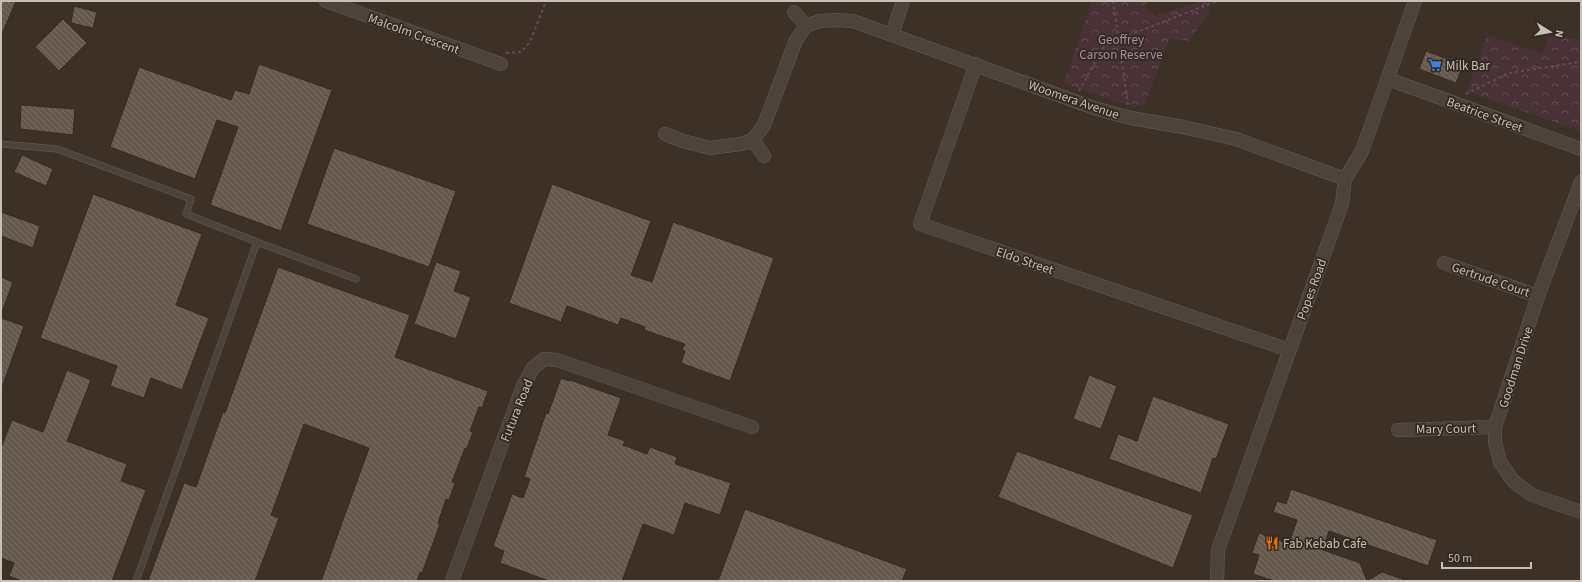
<svg xmlns="http://www.w3.org/2000/svg" width="1582" height="582" font-family="'Source Sans 3',sans-serif">
<defs>
<pattern id="forest-crowns" width="20" height="18" patternUnits="userSpaceOnUse"><rect width="20" height="18" fill="#493237"/><path d="M2 6a3 3 0 1 1 6 0M12 15a3 3 0 1 1 6 0" fill="none" stroke="#624e52"/></pattern>
<pattern id="building-back-hatch" width="6" height="6" patternUnits="userSpaceOnUse"><rect width="6" height="6" fill="#65594e"/><path d="M-1 5l2 2M0 0l6 6M5-1l2 2" fill="none" stroke="#7a6f65"/></pattern>
</defs>
<rect width="100%" height="100%" fill="#3d3027"/>
<g fill="url(#forest-crowns)">
<path d="M1092,1H1148L1145,8L1155,16L1201,1H1206L1210,11L1189,41L1170,38L1144,106L1117,102L1064,83Z"/>
<path d="M1487,35L1541,54L1550,37L1581,39V130L1579,131L1467,91Z"/>
</g>
<g fill="url(#building-back-hatch)" stroke="#342a22">
<path d="M1,1H16L1,36Z"/>
<path d="M74,6L97,12L93,28L71,23Z"/>
<path d="M63,19L87,43L59,71L35,47Z"/>
<path d="M1426,51L1463,65L1456,83L1419,69Z"/>
<path d="M259,64L332,90L281,231L210,205L238,127L217,120L195,179L110,147L139,67L231,100L235,90L249,94Z"/>
<path d="M21,105L75,109L73,135L20,129Z"/>
<path d="M334,148L456,191L429,267L307,224Z"/>
<path d="M22,155L53,169L46,186L14,172Z"/>
<path d="M552,184L651,221L631,275L652,282L673,222L774,258L730,381L681,363L685,351L682,350L685,344L644,330L645,327L621,318L618,325L567,306L561,322L509,303Z"/>
<path d="M93,194L202,234L176,305L209,318L182,390L151,378L144,398L110,386L117,366L40,338Z"/>
<path d="M1,212L40,226L33,248L1,236Z"/>
<path d="M436,262L461,271L454,291L471,297L456,339L414,324Z"/>
<path d="M278,267L410,315L395,357L488,391L482,408L479,407L470,431L473,432L467,448H465L452,482L455,483L449,500L446,499L438,523L440,524L422,573L420,572L417,581H321L369,448L304,424L271,515L279,518L255,581H148L184,483L196,487L223,412L225,413Z"/>
<path d="M1,277L13,282L2,312H1Z"/>
<path d="M1,318L24,326L2,387L1,386Z"/>
<path d="M67,370L91,380L67,441L127,464L121,481L146,490L112,581H22L9,576L14,563L1,558V448L12,420L43,432Z"/>
<path d="M1089,375L1117,386L1101,429L1073,419Z"/>
<path d="M561,378L569,381L570,380L621,398L608,435L625,441L623,445L647,454L650,447L677,457L675,464L731,483L720,515L685,503L674,535L643,524L622,581H549L500,563L504,551L493,546L512,494L523,498L530,479L524,477L546,413L548,414Z"/>
<path d="M1153,396L1229,424L1216,459L1213,458L1201,493L1109,459L1118,434L1137,441Z"/>
<path d="M1017,451L1193,515L1173,568L998,497Z"/>
<path d="M1291,489L1437,540L1428,566L1329,531L1323,550L1360,563L1367,581L1382,572L1405,580L1404,581H1274L1253,574L1259,555L1252,553L1259,533L1289,544L1297,520L1273,512L1277,501L1286,504Z"/>
<path d="M745,509L907,569L902,581H718Z"/>
</g>
<g fill="none" stroke-linecap="round" stroke-linejoin="round">
<g stroke="#685e56" stroke-width="7">
<g id="lane">
<path d="M1,144L57,149L191,199L186,214L257,242"/>
<path d="M136,581L257,242L356,279"/>
</g>
</g>
<g stroke="#685e56" stroke-width="14">
<g id="street">
<path d="M326,1L501,64"/>
<path d="M794,12L806,26"/>
<path d="M892,35L903,1"/>
<path d="M976,64L920,224L1289,350"/>
<path d="M1388,79L1581,149"/>
<path d="M665,134L683,141L710,148L741,144L753,140L764,125L796,40L806,26L819,21L837,20L853,21L892,35L1094,108L1131,118L1183,127L1236,139L1345,179"/>
<path d="M753,140L764,156"/>
<path d="M1581,182L1538,296L1495,427V442L1500,462L1513,481L1532,495L1581,512"/>
<path d="M1444,263L1538,296"/>
<path d="M1398,430L1495,427"/>
<path d="M452,581L523,386L533,368L544,359L557,360L752,427"/>
<path d="M1217,581L1218,550L1342,204L1345,179L1362,151L1415,1"/>
</g>
</g>
<g stroke="#614e4f" stroke-width="2" stroke-dasharray="3 3" stroke-linecap="butt">
<path d="M1113,1L1128,105"/>
<path d="M506,53L521,52L530,42L546,1"/>
<path d="M1079,91L1103,48L1119,39L1217,1"/>
<path d="M1466,94L1509,73L1579,62L1581,63"/>
</g>
<use href="#lane" stroke="#4d433b" stroke-width="6"/>
<use href="#street" stroke="#4d433b" stroke-width="13"/>
</g>
<defs>
<g id="supermarket-bare" transform="scale(1.08)"><path d="M-6-5.5h2.5l.6 2H6L4.5 2H-2.5L-4.4-4H-6ZM-1.5 3.2a1.3 1.3 0 1 0 .1 0ZM3 3.2a1.3 1.3 0 1 0 .1 0Z" fill="#3f7fe0" stroke="#322820" stroke-width="2.5" paint-order="stroke"/></g>
<g id="restaurant-bare" transform="scale(1.08)"><path d="M-5-6h1v4h1v-4h1v4h1v-4h1v5L-1.5 .5V6h-2V.5L-5-1ZM5-6V6H3V1.5H1.5Q1.5-4 5-6Z" fill="#e8710a" stroke="#322820" stroke-width="2.5" paint-order="stroke"/></g>
</defs>
<g fill-rule="evenodd">
<use href="#supermarket-bare" x="1435" y="65"/>
<use href="#restaurant-bare" x="1272" y="543"/>
</g>
<g text-anchor="middle" stroke-width="3.5" stroke-linejoin="round" paint-order="stroke">
<g font-size="13" fill="#c8bfb7" stroke="#322820">
<text transform="translate(414 33) rotate(20)" y="5">Malcolm Crescent</text>
<text transform="translate(1074 99) rotate(19)" y="5">Woomera Avenue</text>
<text transform="translate(1485 114) rotate(20)" y="5">Beatrice Street</text>
<text transform="translate(1025 260) rotate(19)" y="5">Eldo Street</text>
<text transform="translate(1491 279) rotate(19)" y="5">Gertrude Court</text>
<text transform="translate(1311 289) rotate(-70)" y="5">Popes Road</text>
<text transform="translate(1515 367) rotate(-72)" y="5">Goodman Drive</text>
<text transform="translate(516 410) rotate(-68)" y="5">Futura Road</text>
<text transform="translate(1446 428) rotate(-1)" y="5">Mary Court</text>
</g>
<g font-size="13" fill="#ab8da9" stroke="#322820">
<text x="1121" y="44">Geoffrey<tspan x="1121" dy="15">Carson Reserve</tspan></text>
</g>
<g font-size="13" fill="#c8bfb7" stroke="#322820" text-anchor="start">
<text x="1446" y="70">Milk Bar</text>
<text x="1283" y="548">Fab Kebab Cafe</text>
</g>
</g>
<rect width="1582" height="582" fill="none" stroke="#c8bfb7" stroke-width="4"/>
<g transform="translate(1550 32) rotate(101)" stroke="#322820" stroke-width="3" paint-order="stroke">
<path d="M0-3L7 15L0 10L-7 15Z" fill="#c8bfb7"/>
<text y="-6" font-size="11" font-weight="bold" text-anchor="middle" fill="#c8bfb7">N</text>
</g>
<path d="M1442 562v6h89v-6" fill="none" stroke="#c8bfb7" stroke-width="2"/>
<text x="1448" y="562" font-size="12" fill="#c8bfb7" stroke="#322820" stroke-width="3" paint-order="stroke">50 m</text>
</svg>
